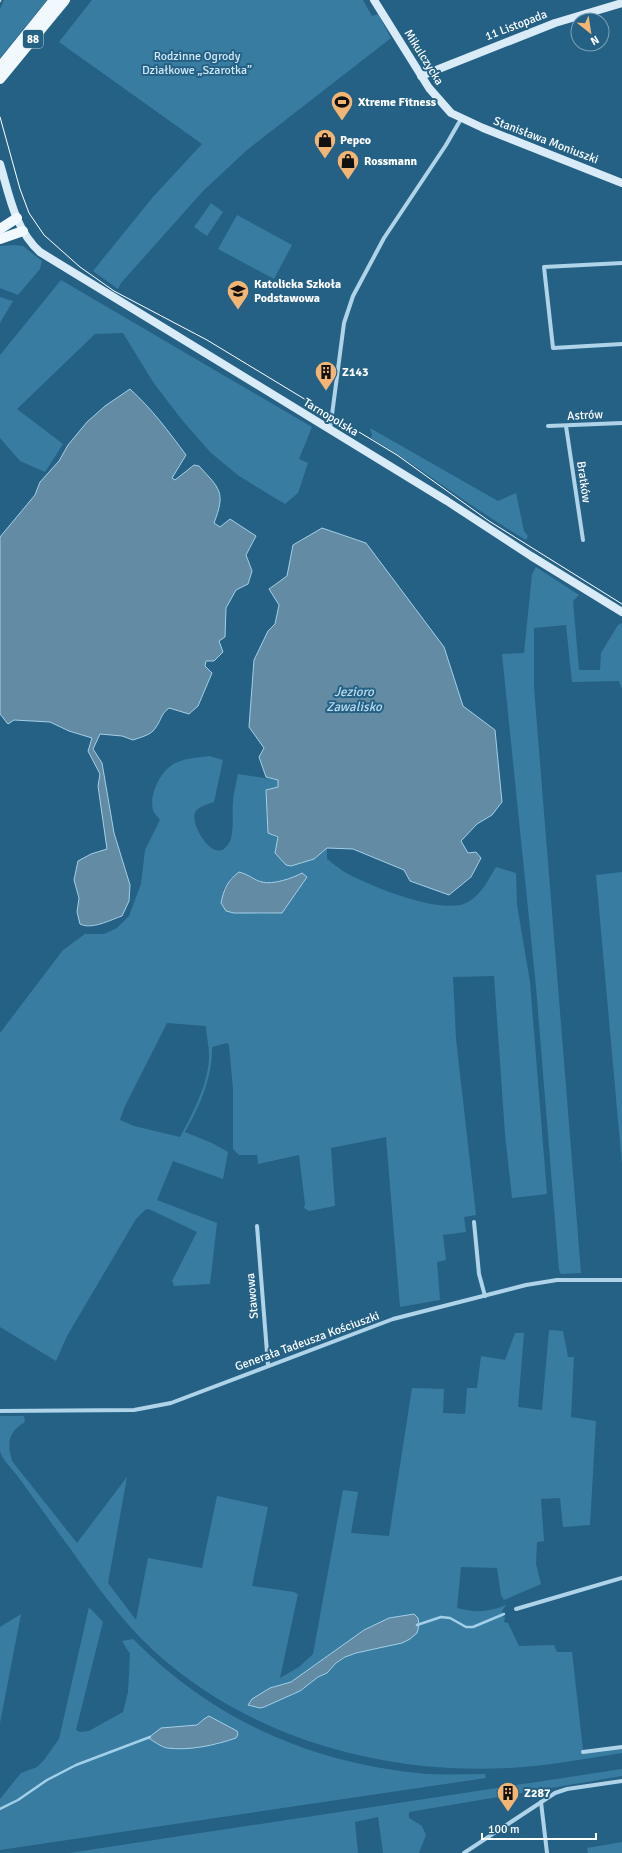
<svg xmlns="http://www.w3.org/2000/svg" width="622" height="1853" font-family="Signika,sans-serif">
<rect width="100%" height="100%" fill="#256185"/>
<g fill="#397ca1" fill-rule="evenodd">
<path d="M4,0H47L0,58V9Z"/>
<path d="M92,0H363L372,16L378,14L391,38L247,150L203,191L121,283L118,289L93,271L153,197L202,144L59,42Z"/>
<path d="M211,203L223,212L207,236L194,227Z"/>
<path d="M237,215L292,245L274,279L218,249Z"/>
<path d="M14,245L23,246L42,261L40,269L18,295L0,288V246Z"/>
<path d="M61,280L312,427L299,459L308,463L298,493L285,504L239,476L211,453L182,420L153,382L123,333L95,334L17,409L63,444L45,472L20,461L0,438V355Z"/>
<path d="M0,297L13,301L0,323Z"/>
<path d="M370,428L498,501L516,493L524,531L528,536L526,540C472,508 424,470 371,438L372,435Z"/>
<path d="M536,567L579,595L573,601L579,670H600L601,653L618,625L622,623V689L619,681L572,682L566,625L534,628V688L581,1273L561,1274L559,1270L536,987L502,654L524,653L532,574Z"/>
<path d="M209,756L223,760L214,802C208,804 200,806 196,811C188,821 211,861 225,848C227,846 231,841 231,838C234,826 232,813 233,801C234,792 236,783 238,774L278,780V787L266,790L268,833L314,859L327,848V859C335,865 343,872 352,876C376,888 444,916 468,902C482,894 488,880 496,867L516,873L517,905L530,982L547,1194L512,1198L505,1134L494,976L453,977L456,1039L476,1215L464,1217L466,1232L443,1235L446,1260L437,1262L440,1300L400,1307L386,1137L331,1148L335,1206L309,1211L304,1208L305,1204L299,1155L258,1164L257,1155H239L233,1149V1089L229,1045L227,1043L212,1047C213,1076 199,1108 185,1132L212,1143L228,1152L223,1179L173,1161L157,1200L217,1223L210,1284L174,1286L172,1281L197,1232L149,1209L145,1210L136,1219L67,1336L56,1361L0,1327V1033L63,950L85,934H104L117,928L129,916L141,884L145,850L160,820C158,817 154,813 153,810C149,795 160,773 172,765C183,758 196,758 209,756ZM239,872C251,875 254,879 262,882C272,885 293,878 302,873L307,877L282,913L257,914L251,912L223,890L230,879ZM167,1023L206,1026C206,1036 209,1045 209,1054C210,1081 192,1115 180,1137L134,1126L120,1120L124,1108Z"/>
<path d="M622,872V1165L596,875Z"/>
<path d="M549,1330L563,1331L568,1357H574L571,1417L596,1421L590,1525L563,1527L560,1498L541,1499L544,1541L537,1542L536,1564L541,1584L504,1600L501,1595L497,1568L461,1567L457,1608C475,1613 489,1612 506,1605L502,1611V1616L505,1617L504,1622L508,1623L519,1646L554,1645L557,1652H572L583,1750L622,1749V1753C584,1759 547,1766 509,1768C383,1775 249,1738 154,1651C121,1620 95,1584 69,1547C51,1523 34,1498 16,1474C11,1468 2,1459 0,1451C0,1443 0,1425 0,1416H24L25,1422C8,1432 7,1443 12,1461L77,1543L127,1477L108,1583L136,1620L148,1558L202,1568L217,1496L268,1507L252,1586L294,1592L298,1594L280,1678L299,1667L313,1654L343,1490L358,1492L351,1533L389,1536L412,1388L444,1389L443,1413L465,1414L467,1388H477L481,1356L505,1360L515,1333H524L518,1407L542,1410ZM414,1614L418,1618L417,1633L402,1643L356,1653L345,1657L336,1663L327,1673L318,1677L300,1691L264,1707L252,1706L279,1685L291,1682L364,1630L389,1618Z"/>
<path d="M89,1607L103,1622L76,1730L80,1732L89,1731L123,1712L128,1692L130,1654L122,1641L133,1639C214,1721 313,1764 427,1774C447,1775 466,1774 485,1774L486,1778L0,1850V1799L21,1773L37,1767L44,1760L59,1739ZM211,1717L215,1719L220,1744L178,1748H166L148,1738L197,1725Z"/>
<path d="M21,1614L0,1723V1627Z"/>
<path d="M622,1769V1776L409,1812V1818L422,1826L426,1835L419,1853H383L378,1817L355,1822L358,1853H69Z"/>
<path d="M622,1842V1853H588L587,1848Z"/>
</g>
<g fill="#638ba3" stroke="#a3d0e9">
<path d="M130,389C152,409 169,432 186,455L172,478L175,480L194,465L199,466C220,489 226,492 214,523L220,527L230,519L256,536L246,555L252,571L248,584L236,590L226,608L225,637L219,641L223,652L214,661H206L205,666L212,673L198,706L189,714L169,708C160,715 162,719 156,727C152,735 141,737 133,740L122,736L100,734L93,749L102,763L114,833L130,885L129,901L122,916C110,920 92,930 80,924L77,912L79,898L74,880L78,861L91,854L107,849L98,786L100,774L88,751L92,738L69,731L50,722L14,720L8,724L0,714V537L35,495L40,482L59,461L68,445L87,422L105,406Z"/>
<path d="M322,528L366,543L444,647L463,706L495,730L502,802L492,815L477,824L461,841L468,853L476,852L481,858L471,877L449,895L410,881L404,870L353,849L327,848L314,859L291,866L286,865L275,853L278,837L268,833L266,790L278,787V780L266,777L259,757L264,748L249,727L254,660L268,631L275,624L279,605L269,589L287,576L293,545Z"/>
<path d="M239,872C250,875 254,880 262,882C273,885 293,878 302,873L307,877L282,913H234L226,911L221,903C224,889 227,881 239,872Z"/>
<path d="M414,1614L418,1618L419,1625L417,1633L410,1639L402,1643L356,1653L345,1657L336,1663L327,1673L318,1677L300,1691L264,1707L260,1708L248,1705L252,1699L270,1688L291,1682L364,1630L389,1618Z"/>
<path d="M209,1716L237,1731L238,1734L236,1738C216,1745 189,1751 167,1748C161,1747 154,1741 148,1738L161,1728L197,1725L204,1719Z"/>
</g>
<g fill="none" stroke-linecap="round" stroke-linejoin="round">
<g stroke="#a3d0e9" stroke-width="2.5">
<path d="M417,1625L441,1617L450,1618L466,1627H473L504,1614"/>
<path d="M0,1809L18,1800L47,1780L76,1765L150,1737"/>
</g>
<g stroke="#afd3e8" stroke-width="4">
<path d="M622,263L544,267L553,348L622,344"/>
<path d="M548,426L622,423"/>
<path d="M566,426L583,540"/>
<path d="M330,430L344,323L353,296L384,238L446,145L461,119"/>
<path d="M474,1222L479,1274L485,1296"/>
<path d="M257,1226L268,1365"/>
<path d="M0,1411L134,1410L171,1403L393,1319L526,1285L557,1280H622"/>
<path d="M516,1609L622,1578"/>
<path d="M583,1752L622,1747"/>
<path d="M541,1802L547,1853"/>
<path d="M464,1853L555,1793L567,1789L622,1781"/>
</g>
<g stroke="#d9ebf7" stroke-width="8">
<path d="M374,0L429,88L451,113L483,128L622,183"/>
<path d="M421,76L555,23L622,3"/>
<path d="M0,164C9,194 15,230 40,252L447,501L531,556L622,612"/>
</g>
<g stroke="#f1f8fe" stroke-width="10">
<path d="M0,67L54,0"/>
<path d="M0,79L65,0"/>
<path d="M0,229L17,218"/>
<path d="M0,239L23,231"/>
</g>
<g stroke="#fff" stroke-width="1">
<path d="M0,2L1,0"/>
<path d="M0,117L20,189L29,213L44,235L80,267L114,291L207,340L397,455L489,521L622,604"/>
</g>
</g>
<defs>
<g id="stadium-pin" transform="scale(1.15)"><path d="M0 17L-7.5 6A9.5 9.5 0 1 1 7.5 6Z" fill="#f2b573" stroke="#256185"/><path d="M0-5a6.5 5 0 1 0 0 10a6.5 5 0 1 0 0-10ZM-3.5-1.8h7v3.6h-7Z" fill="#111"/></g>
<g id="shop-pin" transform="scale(1.15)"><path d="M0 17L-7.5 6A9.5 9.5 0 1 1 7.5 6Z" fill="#f2b573" stroke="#256185"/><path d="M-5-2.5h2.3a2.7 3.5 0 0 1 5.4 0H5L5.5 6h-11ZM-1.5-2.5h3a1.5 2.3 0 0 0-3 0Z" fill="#111"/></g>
<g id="school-pin" transform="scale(1.15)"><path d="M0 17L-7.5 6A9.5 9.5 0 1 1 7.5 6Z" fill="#f2b573" stroke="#256185"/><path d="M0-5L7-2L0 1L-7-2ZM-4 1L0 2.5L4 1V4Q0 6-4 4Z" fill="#111"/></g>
<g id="building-pin" transform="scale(1.15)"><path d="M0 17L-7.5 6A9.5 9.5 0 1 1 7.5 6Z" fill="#f2b573" stroke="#256185"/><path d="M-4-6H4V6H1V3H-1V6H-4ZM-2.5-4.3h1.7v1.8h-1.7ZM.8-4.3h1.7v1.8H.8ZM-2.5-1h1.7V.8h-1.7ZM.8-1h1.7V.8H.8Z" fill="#111"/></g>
</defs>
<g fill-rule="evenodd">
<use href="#stadium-pin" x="342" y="102"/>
<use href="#shop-pin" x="325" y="140"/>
<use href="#shop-pin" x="348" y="161"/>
<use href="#school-pin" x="238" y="291"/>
<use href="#building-pin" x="326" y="372"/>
<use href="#building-pin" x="508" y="1793"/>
</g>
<g text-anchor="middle" stroke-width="4" stroke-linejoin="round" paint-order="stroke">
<rect fill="#256185" stroke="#bed0da" stroke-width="1" x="23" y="30" width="20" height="18" rx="3"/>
<g font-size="11" font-weight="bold" fill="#fff">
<text x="33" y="43">88</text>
</g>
<g font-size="12" fill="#fff" stroke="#256185">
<text transform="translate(516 25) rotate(-21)" y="4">11 Listopada</text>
<text transform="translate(424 57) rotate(58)" y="4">Mikulczycka</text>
<text transform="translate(546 140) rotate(21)" y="4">Stanisława Moniuszki</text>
<text transform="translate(585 415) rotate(-3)" y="4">Astrów</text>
<text transform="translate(331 417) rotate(31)" y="4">Tarnopolska</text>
<text transform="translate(584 482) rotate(82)" y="4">Bratków</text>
<text transform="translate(252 1296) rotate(-95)" y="4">Stawowa</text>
<text transform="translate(307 1341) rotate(-20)" y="4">Generała Tadeusza Kościuszki</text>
</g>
<g font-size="12" fill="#d2e9f6" stroke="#256185">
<text x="197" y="60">Rodzinne Ogrody<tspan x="197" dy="14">Działkowe „Szarotka”</tspan></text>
</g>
<g font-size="12" font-weight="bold" fill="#fff" stroke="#256185" text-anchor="start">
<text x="358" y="106">Xtreme Fitness</text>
<text x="340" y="144">Pepco</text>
<text x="364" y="165">Rossmann</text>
<text x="254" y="288">Katolicka Szkoła<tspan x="254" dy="14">Podstawowa</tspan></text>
<text x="342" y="376">Z143</text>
<text x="524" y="1797">Z287</text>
</g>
<g font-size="13" font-style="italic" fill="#badcef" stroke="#256185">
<text x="354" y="696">Jezioro<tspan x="354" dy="15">Zawalisko</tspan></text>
</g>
</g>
<g transform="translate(590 32) rotate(150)"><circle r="19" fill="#256185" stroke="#7ca0b6"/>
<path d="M0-3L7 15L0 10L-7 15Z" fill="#f2b573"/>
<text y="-6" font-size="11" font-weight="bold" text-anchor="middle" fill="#ffffff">N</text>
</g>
<path d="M482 1833v6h114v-6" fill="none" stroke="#ffffff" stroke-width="2"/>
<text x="488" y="1833" font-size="12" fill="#ffffff" stroke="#256185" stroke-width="3" paint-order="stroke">100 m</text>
</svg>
